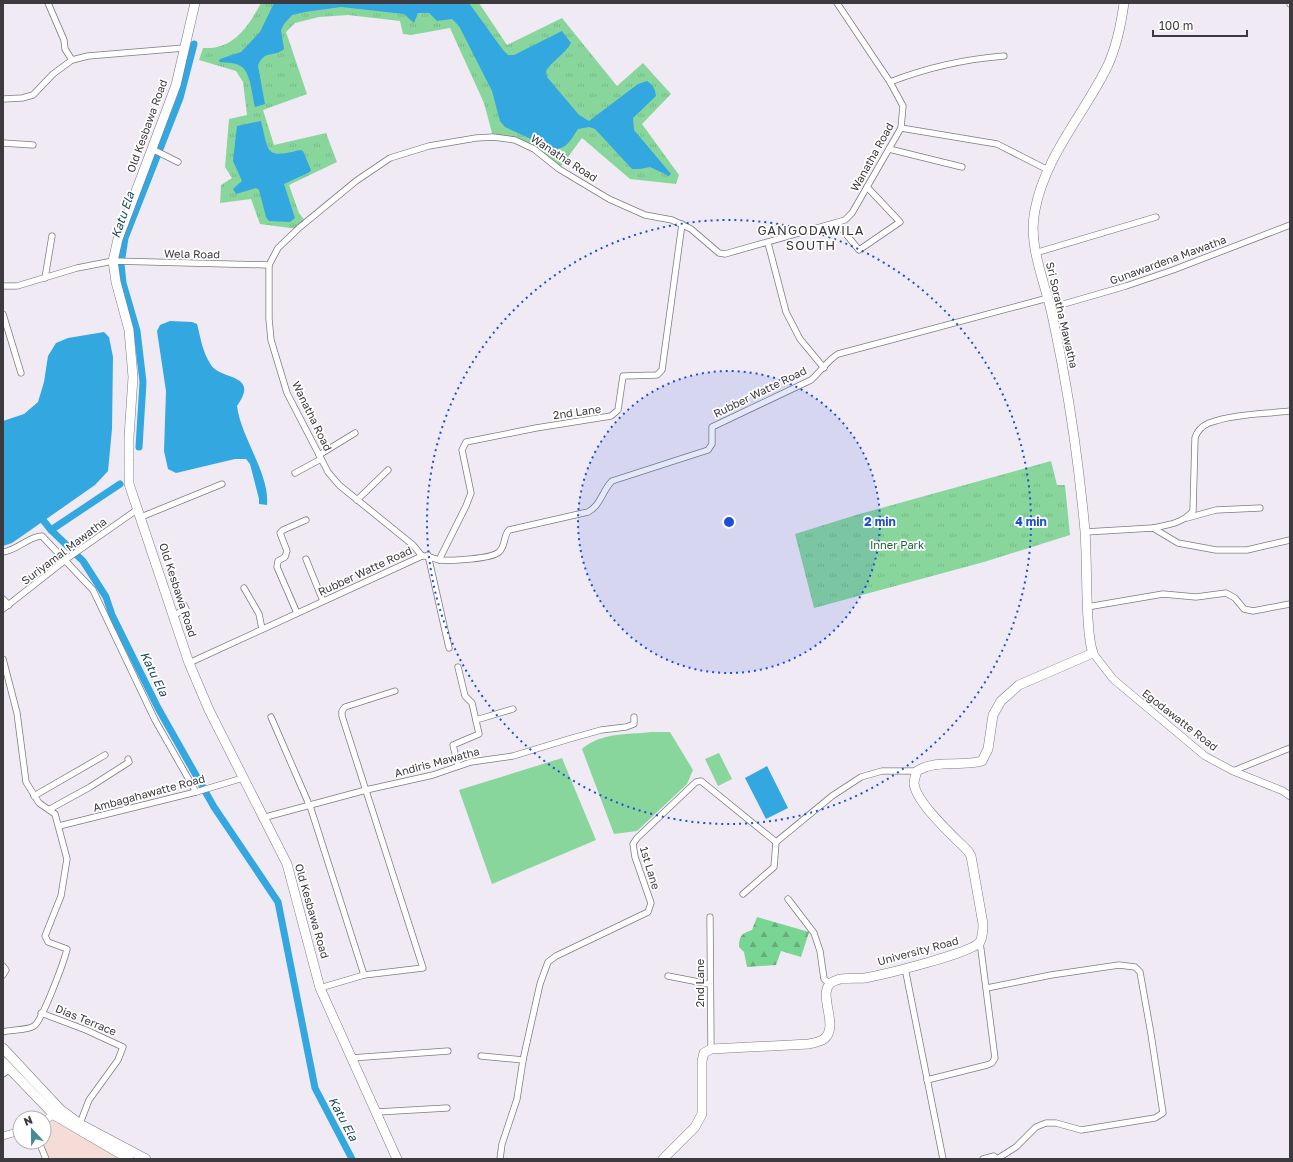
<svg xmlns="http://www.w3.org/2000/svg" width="1293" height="1162" font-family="'Golos Text',sans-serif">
<defs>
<pattern id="forest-firs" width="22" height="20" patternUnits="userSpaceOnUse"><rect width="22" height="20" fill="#79d593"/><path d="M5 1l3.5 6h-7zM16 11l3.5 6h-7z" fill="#64ae79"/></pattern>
<pattern id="park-tufts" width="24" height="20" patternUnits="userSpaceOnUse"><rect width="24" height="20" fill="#89d69d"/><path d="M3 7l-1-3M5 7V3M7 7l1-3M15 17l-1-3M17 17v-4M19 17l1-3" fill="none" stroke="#77b888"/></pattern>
</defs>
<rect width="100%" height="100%" fill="#f0eaf5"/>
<path fill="#f6dcd6" d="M53,1116L124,1159H46L39,1142H44V1121Z"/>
<g fill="#89d69d">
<path d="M651,732H670L693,770L687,784L637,831L614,834L582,749C602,732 626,735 651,732Z"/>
<path d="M719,753L732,779L718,786L705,759Z"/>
<path d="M562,758L596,840L492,884L459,790Z"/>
</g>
<path fill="url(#forest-firs)" d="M757,917L809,932L801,957L781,951L776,965L747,967L744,952L739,947C739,936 742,933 752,930Z"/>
<g fill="url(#park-tufts)">
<path d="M261,3H479L507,45L562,18L617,86L643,63L671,94L642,124L679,175L676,184L630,179L582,138L559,169L534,149L515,140L493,137L484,103L450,28L411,35L403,34L400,21L348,15L319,17L295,23L286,32L307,94L263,110L274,145L326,133L337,162L289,185L299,213L306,222L298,229L260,224L251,199L220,203L221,185L232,178L225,167L229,119L247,115L243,82L236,71L199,60L203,48C233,50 248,27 261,3Z"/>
<path d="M1051,461L1057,485H1065L1070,535L984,562L814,608L795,534L856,515Z"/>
</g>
<g fill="#33a7df">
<path d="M274,3H469L503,50L508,55H514L562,31L571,43C565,54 553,60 546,71L547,77L579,115L589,121L638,84L647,81C653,85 655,88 656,96L633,118L634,130L671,174L669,176L650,167L640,169H632L595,129L589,127L578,129C571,139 567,150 553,149L505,127L500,121L492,91L459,26L452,19L437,21L429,13H418L414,23L404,14L341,7L305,12L292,15L284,24L281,30L284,49C274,58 264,49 258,66L265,104L255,107C252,96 251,74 242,67C236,62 227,63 220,62L219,61L220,59L241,52L260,32Z"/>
<path d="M261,121C269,153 265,159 300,150L303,151L311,170L310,172L284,184L295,218L290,222L269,221L266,217L259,190L256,188L236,194L233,189L242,181L233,161L237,126Z"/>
<path d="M170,321L192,322L197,324C201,339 202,351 211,365C222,381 260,373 237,406C241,438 270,474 267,505L259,504V499L250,464L246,459H235L176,473L168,469L164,451L166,391L157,331L160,325Z"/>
<path d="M104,332L109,337L113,357L112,429L108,471L95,485L12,543L3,546V421L24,414L38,402L44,382L48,356L56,343L68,338Z"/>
<path d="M767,766L788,808L766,819L745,778Z"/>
</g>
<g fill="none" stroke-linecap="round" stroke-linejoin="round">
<g stroke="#33a7df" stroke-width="7">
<path d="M139,447L143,382L137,331L123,283L121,264L125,238L180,98L194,44"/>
<path d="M120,484L51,530L83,561L106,597L112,615L158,708L214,807L278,902L315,1088L352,1159"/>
<path d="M42,511L43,520L51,530"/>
</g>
<g stroke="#7f7a84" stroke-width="7">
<g id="minor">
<path d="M48,3L64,40L65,49L72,60"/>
<path d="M1290,3V4"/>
<path d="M890,82C926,68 966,59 1004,56"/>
<path d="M3,99L22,98L33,95L53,74L72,60L88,56L184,48"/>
<path d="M901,128L997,144L1048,170"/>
<path d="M3,143L33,145"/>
<path d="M152,149L178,162"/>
<path d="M889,149L962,167"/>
<path d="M837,223L859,250L900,222L867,187"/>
<path d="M768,243L786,312L800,339L824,368"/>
<path d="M1035,253L1156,217"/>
<path d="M45,278L52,236"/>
<path d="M3,286H17L77,268L113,261L269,265"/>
<path d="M1050,308L1126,286L1173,270L1290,225"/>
<path d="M3,314L21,373"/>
<path d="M319,455L355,433"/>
<path d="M295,473L321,459"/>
<path d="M357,500L388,470"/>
<path d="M141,517L222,484"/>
<path d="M1187,518L1216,510L1260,508"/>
<path d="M1153,528C1168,525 1183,523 1193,511L1195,438C1197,431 1202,426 1209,423C1232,414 1265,414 1290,411"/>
<path d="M1085,532L1153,528L1178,543L1216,550H1247L1290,540"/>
<path d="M3,552C18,550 29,536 42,536L93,590L155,720L196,792"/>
<path d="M428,555L449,648"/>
<path d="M422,556L413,545L339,485L328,472L287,393L271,340L269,319V265L278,248L300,227L356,181L390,158L429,146L476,138L493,137L515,140L534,149L559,169L609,199L645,215L672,220L691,229L719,253L725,254L845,220L852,213L901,128L903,106L890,82L837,3"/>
<path d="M306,559L323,601"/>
<path d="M439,560L466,506L471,493L462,450L466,442L536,428L611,416L618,410L623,376L657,375L662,370L682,224"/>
<path d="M244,588L259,614L262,629"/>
<path d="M3,599L9,605"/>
<path d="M1087,607L1163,594L1196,597L1226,593L1235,598L1244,609L1253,611L1290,604"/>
<path d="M3,609L68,558L138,509"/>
<path d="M297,613L277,567L278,561L285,557L287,551L280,533L283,530L306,520"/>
<path d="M174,615L186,609L184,605"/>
<path d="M3,659L17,713L26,782L39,803L55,814L67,859L61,896L45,936L48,942L67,949C64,962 42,1021 34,1026C26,1031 12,1029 3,1032"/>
<path d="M189,663L422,556C429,555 433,559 440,560C451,561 491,559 499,552C506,546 503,536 509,530L588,512C601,505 602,491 612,481L708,450L712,444V427L811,380C821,371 828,360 838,354L1048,298"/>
<path d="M458,667L465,696L472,703L479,734L453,745L458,766"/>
<path d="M271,717L311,809L364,975"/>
<path d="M476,720L513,709"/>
<path d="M1233,771L1290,748"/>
<path d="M34,796L105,755"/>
<path d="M50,809L90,787L129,762L128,759"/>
<path d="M262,818L366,790L433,775L471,762L513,756L569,739L601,730L626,727L634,724V717"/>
<path d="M59,826L196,792L243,778"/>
<path d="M743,894L774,867L776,842"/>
<path d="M788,899L814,933L820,951L824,979L829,983"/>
<path d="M710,917L711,1049"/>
<path d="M3,966L6,970L3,975"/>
<path d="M905,968L943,1159"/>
<path d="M668,976L709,984"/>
<path d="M320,988L364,975L423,968L342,716V711L345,707L395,691"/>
<path d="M987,988L1051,975L1119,965L1135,967L1140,972L1151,1034L1163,1113L1155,1118L1081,1130L1056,1123H1046L1036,1127L1016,1147L997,1159"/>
<path d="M41,1013L86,1030L123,1047L118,1060L89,1100L79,1126"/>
<path d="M481,1056L523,1060"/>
<path d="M351,1058L448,1051"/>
<path d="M3,1074L9,1070"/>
<path d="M927,1080L987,1065L992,1063L995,1058L980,942"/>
<path d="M377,1112L447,1108"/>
<path d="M39,1142L46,1159"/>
<path d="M500,1159L502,1144L517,1099L523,1060L540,984L548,962L556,956L648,912L651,903L635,857L633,844L637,838L696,782L701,781L776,842L832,796L861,777L882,771H917"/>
<path d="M983,1159L994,1156L996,1159"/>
</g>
</g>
<g stroke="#7f7a84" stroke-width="8">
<g id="tertiary">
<path d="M1093,653L1113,679L1205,756L1233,771L1283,791L1290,796"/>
<path d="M44,1121L57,1112"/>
<path d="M3,1136L20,1131"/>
</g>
</g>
<g stroke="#7f7a84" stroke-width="10">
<g id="primary">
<path d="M195,3L176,85L118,239L113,261L116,282L129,330L133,377L129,437V484L189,663L209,710L287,864L320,988L397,1159"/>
<path d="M3,1048L60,1109L80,1124L146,1159"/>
<path d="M3,1062L54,1115L129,1159"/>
<path d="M663,1159L695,1127L702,1114V1061L704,1053L711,1049L809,1044C813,1043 820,1042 824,1039C842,1025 811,987 837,980C846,977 856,979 865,978C882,975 972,953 980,942C983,936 983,930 983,924L971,856L968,851C955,838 915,802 914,783C914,779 916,775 917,771C936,759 961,767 982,761L988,749L993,715L1001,701L1019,685L1093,653C1089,642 1089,631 1088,619C1086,590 1087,560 1085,531C1080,477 1073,423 1063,369C1059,348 1055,327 1050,306C1042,275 1028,242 1035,210C1045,156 1085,113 1108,65C1117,45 1121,25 1124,3"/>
</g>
</g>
<use href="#minor" stroke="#fff" stroke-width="5.5"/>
<use href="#tertiary" stroke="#fff" stroke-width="7"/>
<use href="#primary" stroke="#fff" stroke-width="9"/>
</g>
<circle cx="729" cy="522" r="151" fill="#1d4ed8" fill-opacity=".12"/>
<g fill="none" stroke="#1d4ed8" stroke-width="2" stroke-dasharray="2 4">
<circle cx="729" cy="522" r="151"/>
<circle cx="729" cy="522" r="302"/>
</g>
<g text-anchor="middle" stroke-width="3.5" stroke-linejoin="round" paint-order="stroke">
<g font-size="11" fill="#3d3a3f" stroke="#fff">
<text transform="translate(147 126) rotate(-70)" y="4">Old Kesbawa Road</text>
<text transform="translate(872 157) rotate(-61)" y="4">Wanatha Road</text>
<text transform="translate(564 158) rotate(33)" y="4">Wanatha Road</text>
<text transform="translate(192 254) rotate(1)" y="4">Wela Road</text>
<text transform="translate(1168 260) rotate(-20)" y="4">Gunawardena Mawatha</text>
<text transform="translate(1062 315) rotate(77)" y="4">Sri Soratha Mawatha</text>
<text transform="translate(760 392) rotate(-26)" y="4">Rubber Watte Road</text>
<text transform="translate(577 412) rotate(-8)" y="4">2nd Lane</text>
<text transform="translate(312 416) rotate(64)" y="4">Wanatha Road</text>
<text transform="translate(64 551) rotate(-37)" y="4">Suriyamal Mawatha</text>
<text transform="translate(365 571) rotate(-25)" y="4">Rubber Watte Road</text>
<text transform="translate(178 590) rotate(72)" y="4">Old Kesbawa Road</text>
<text transform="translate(1180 720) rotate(38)" y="4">Egodawatte Road</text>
<text transform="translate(437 762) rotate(-15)" y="4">Andiris Mawatha</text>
<text transform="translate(149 793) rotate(-15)" y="4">Ambagahawatte Road</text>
<text transform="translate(650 868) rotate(73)" y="4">1st Lane</text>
<text transform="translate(312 911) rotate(74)" y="4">Old Kesbawa Road</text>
<text transform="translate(918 951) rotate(-15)" y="4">University Road</text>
<text transform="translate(700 983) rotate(-90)" y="4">2nd Lane</text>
<text transform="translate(86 1020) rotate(22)" y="4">Dias Terrace</text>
</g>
<g font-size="11" fill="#206036" stroke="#fff">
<text x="897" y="549">Inner Park</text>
</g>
<g font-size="12" font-style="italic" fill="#1c4961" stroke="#fff">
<text transform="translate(123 215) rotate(-71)" y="4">Katu Ela</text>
<text transform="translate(154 674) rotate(64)" y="4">Katu Ela</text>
<text transform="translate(343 1119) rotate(62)" y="4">Katu Ela</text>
</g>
<g font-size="13" letter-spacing="1" fill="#3d3a3f" stroke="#fff">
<text x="811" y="235">GANGODAWILA<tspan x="811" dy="15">SOUTH</tspan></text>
</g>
</g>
<circle cx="729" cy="522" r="6" fill="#1d4ed8" stroke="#fff" stroke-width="2"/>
<g font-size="12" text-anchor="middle" font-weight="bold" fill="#1d4ed8" stroke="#fff" stroke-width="3.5" stroke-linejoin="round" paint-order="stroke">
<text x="880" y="526">2 min</text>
<text x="1031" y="526">4 min</text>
</g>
<rect width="1293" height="1162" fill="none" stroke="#3d3a3f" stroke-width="8"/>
<g transform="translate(32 1130) rotate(338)"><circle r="19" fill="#ffffff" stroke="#b1b0b2"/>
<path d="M0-3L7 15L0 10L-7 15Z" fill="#458c94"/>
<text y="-6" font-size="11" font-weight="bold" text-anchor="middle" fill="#3d3a3f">N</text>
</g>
<path d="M1153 30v6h94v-6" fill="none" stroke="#3d3a3f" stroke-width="2"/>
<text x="1159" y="30" font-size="12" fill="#3d3a3f" stroke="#ffffff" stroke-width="3" paint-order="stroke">100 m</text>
</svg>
